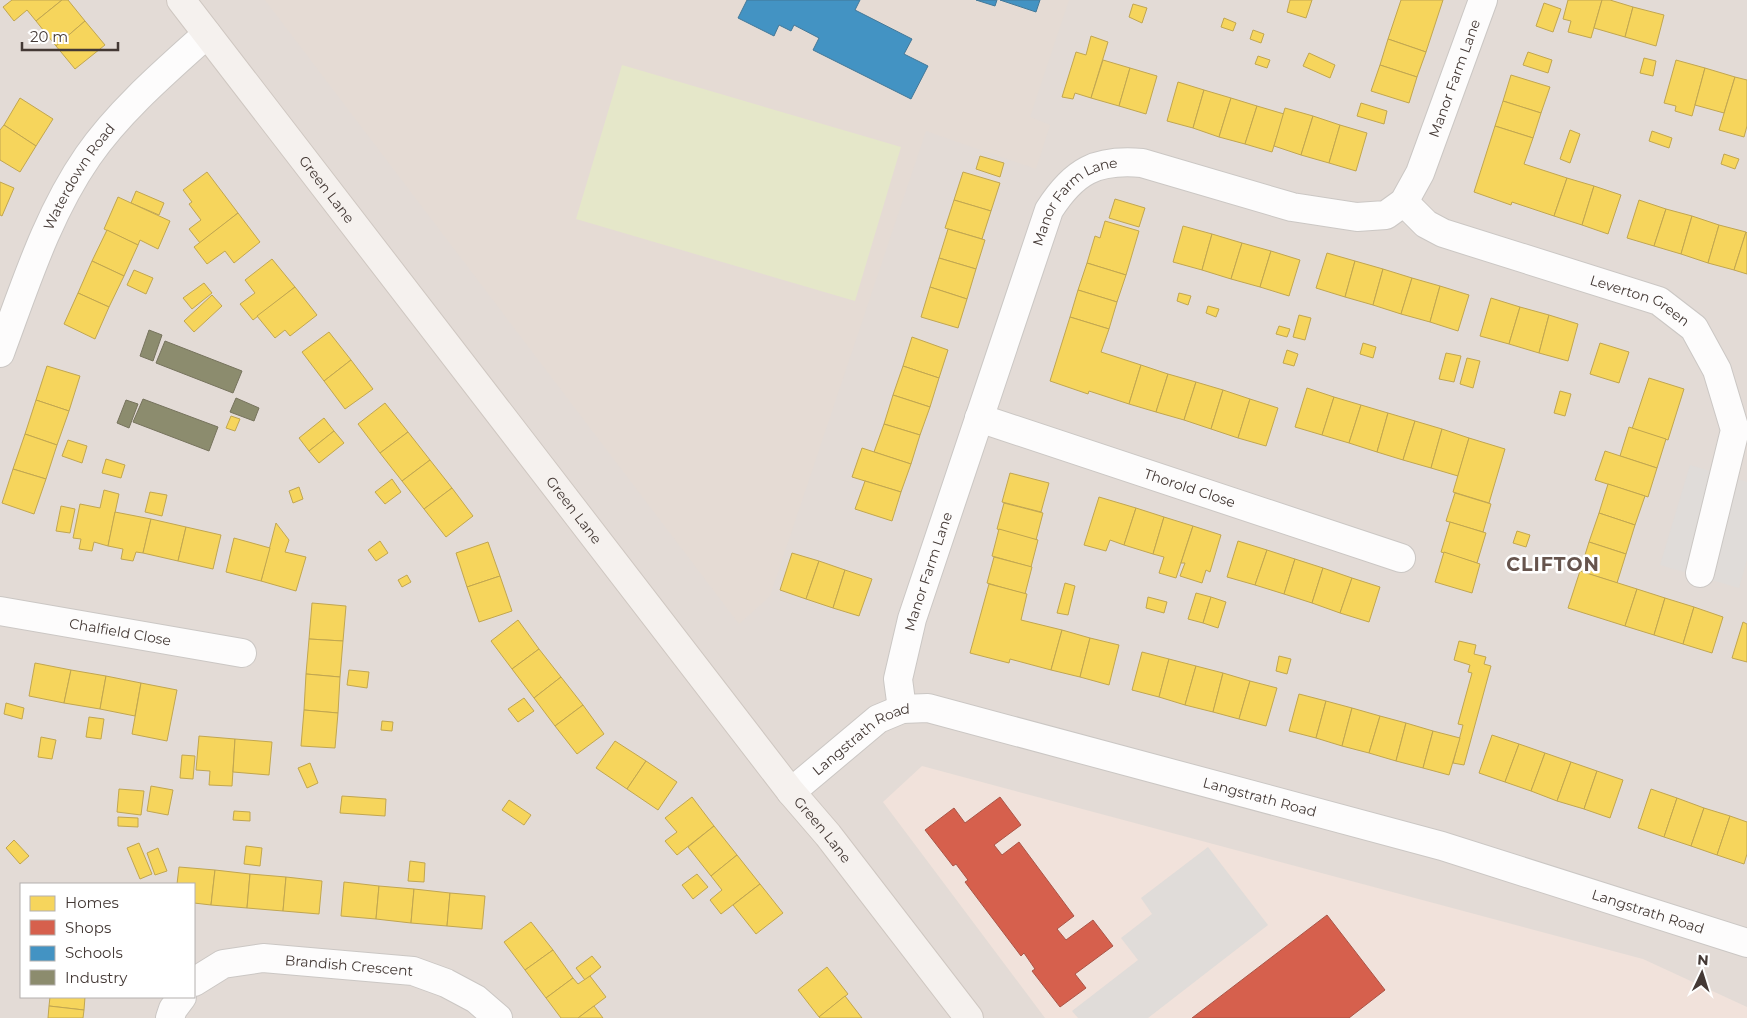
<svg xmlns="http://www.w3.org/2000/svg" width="1747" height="1018" font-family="Montserrat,sans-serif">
<rect width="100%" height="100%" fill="#efebe8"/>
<path fill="#e3dbd6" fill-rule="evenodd" d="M0,0H1747V1018H0ZM21,884H194V997H21Z"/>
<path fill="#f1e2db" d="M922,766L1643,959L1747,1007V1018H1045L883,802Z"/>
<path fill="#e5dbd4" d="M265,0H1069L1030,117L1050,125L1036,169L926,131L770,596L739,624Z"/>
<path fill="#e5e7c9" d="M622,65L901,147L855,301L576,219Z"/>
<g fill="#e0dcd9">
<path d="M1690,465L1747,482V560L1739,588L1660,565Z"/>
<path d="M1208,847L1268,925L1148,1018H1078L1072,1011L1138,960L1121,938L1152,914L1141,898Z"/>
</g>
<g fill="#f6d55c" stroke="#c1a650">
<path d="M12,0H62L36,21L27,10L14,21L3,7Z"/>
<path d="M62,0H68L85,21L56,46L36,21Z"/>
<path d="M1290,0H1312L1306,18L1287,12Z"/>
<path d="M1401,0H1443L1426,52L1388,39Z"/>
<path d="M1568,0H1602L1591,38L1568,32L1571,21L1563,19Z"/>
<path d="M1602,0H1610L1633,7L1625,37L1594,28Z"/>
<path d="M1544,3L1561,9L1553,32L1536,26Z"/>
<path d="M1133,4L1147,8L1142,23L1129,17Z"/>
<path d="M1633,7L1664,15L1656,46L1625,37Z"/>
<path d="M1224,18L1236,23L1233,31L1221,27Z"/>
<path d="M85,21L105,45L75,69L56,46Z"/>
<path d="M1253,30L1264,34L1261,43L1250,39Z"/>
<path d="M1091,36L1108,42L1091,98L1075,93L1073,99L1062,97L1076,52L1086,55Z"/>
<path d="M1388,39L1426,52L1417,77L1380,65Z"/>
<path d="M1528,52L1552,60L1548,73L1523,65Z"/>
<path d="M1309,53L1335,65L1330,78L1303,66Z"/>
<path d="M1258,56L1270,60L1267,68L1255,64Z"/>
<path d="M1644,58L1656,61L1653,76L1640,73Z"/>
<path d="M1103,60L1130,68L1119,106L1091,98Z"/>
<path d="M1676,60L1705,68L1692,116L1675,111L1676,106L1664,103Z"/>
<path d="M1380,65L1417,77L1409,103L1371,91Z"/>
<path d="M1130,68L1157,76L1146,114L1119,106Z"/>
<path d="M1705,68L1735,77L1724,113L1695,105Z"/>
<path d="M1511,75L1550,87L1541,113L1503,101Z"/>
<path d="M1735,77L1747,80V126L1744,137L1719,130Z"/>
<path d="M1178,82L1204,90L1193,128L1167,121Z"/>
<path d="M1204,90L1231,98L1219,137L1193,128Z"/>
<path d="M20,98L53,119L36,146L4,125Z"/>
<path d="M1231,98L1257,106L1245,144L1219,137Z"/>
<path d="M1503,101L1541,113L1533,138L1495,126Z"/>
<path d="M1361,103L1387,111L1384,124L1357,116Z"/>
<path d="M1257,106L1284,114L1272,152L1245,144Z"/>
<path d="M1285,108L1313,116L1301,155L1274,146Z"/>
<path d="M1313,116L1340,125L1329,163L1301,155Z"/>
<path d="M4,125L36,146L20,172L0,160V130Z"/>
<path d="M1340,125L1367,133L1356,171L1329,163Z"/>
<path d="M1495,126L1533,138L1524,164L1567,178L1554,216L1512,202L1511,205L1474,192Z"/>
<path d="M1570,130L1580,134L1570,163L1560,159Z"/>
<path d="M1652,131L1672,138L1669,148L1649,141Z"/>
<path d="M1724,154L1739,159L1735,169L1721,164Z"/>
<path d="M980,156L1004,163L1000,177L976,169Z"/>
<path d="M207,172L238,213L200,243L189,229L201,220L189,204L192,202L183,190Z"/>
<path d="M963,172L1000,183L991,211L954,200Z"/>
<path d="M1567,178L1594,186L1582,225L1554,216Z"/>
<path d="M0,182L14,188L2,216L0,215Z"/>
<path d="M1594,186L1621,195L1608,234L1582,225Z"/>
<path d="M136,191L164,203L159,215L131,203Z"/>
<path d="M118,197L170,221L158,249L140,240L138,245L104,229Z"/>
<path d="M1115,199L1145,208L1139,227L1109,218Z"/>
<path d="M954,200L991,211L982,239L945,228Z"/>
<path d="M1639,200L1666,209L1654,246L1627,238Z"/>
<path d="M1666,209L1692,216L1681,254L1654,246Z"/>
<path d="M238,213L260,242L234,263L225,251L207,264L194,247Z"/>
<path d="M1692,216L1719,225L1708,263L1681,254Z"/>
<path d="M1105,221L1139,231L1126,275L1087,263L1095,236L1100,238Z"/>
<path d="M1719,225L1746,232L1734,270L1708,263Z"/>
<path d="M1183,226L1212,234L1202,270L1173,262Z"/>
<path d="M948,229L985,240L976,269L939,258Z"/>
<path d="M107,230L138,245L124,276L92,261Z"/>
<path d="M1746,232L1747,233V274L1734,270Z"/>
<path d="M1212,234L1242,243L1231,279L1202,270Z"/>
<path d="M1242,243L1271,251L1260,287L1231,279Z"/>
<path d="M1271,251L1300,260L1289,296L1260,287Z"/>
<path d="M1327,253L1355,261L1345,297L1316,288Z"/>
<path d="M939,258L976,269L967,299L930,287Z"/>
<path d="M272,259L295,287L253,320L240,304L255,293L245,280Z"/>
<path d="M92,261L124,276L109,307L78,293Z"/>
<path d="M1355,261L1383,269L1373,305L1345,297Z"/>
<path d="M1087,263L1126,275L1117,302L1078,290Z"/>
<path d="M1383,269L1412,278L1401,314L1373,305Z"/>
<path d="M134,270L153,278L146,294L127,285Z"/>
<path d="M1412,278L1440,286L1430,322L1401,314Z"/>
<path d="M204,283L212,293L192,309L183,298Z"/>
<path d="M1440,286L1469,295L1458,331L1430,322Z"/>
<path d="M295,287L317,315L290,336L285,330L275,338L257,316Z"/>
<path d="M930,287L967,299L958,328L921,317Z"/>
<path d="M1078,290L1117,302L1109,329L1070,317Z"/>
<path d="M78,293L109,307L95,339L64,324Z"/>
<path d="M1179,293L1191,296L1188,305L1177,301Z"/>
<path d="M212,295L222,306L194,332L184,321Z"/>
<path d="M1491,298L1520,307L1509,344L1480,336Z"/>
<path d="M1208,306L1219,309L1216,317L1206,313Z"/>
<path d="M1520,307L1549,315L1539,353L1509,344Z"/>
<path d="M1299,315L1311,318L1305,340L1293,337Z"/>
<path d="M1549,315L1578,324L1568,361L1539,353Z"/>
<path d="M1070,317L1109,329L1101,352L1141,365L1129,404L1089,391L1088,394L1050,381Z"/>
<path d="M1279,326L1290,329L1287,337L1276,334Z"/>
<path d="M329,332L351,360L324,381L302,352Z"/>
<path d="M912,337L948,350L939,378L903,366Z"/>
<path d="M1363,343L1376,347L1373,358L1360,354Z"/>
<path d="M1600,343L1629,352L1619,383L1590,374Z"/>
<path d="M1287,350L1298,354L1294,366L1283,363Z"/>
<path d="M1446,353L1461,356L1454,382L1439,379Z"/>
<path d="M1467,358L1480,361L1473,388L1460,384Z"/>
<path d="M351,360L373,389L345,409L324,381Z"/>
<path d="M1141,365L1168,374L1156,412L1129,404Z"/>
<path d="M47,366L80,376L69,411L36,400Z"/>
<path d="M903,366L939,378L930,407L893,395Z"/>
<path d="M1168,374L1196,382L1184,420L1156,412Z"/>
<path d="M1649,378L1684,389L1668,440L1632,429Z"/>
<path d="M1196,382L1223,390L1211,429L1184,420Z"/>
<path d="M1307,388L1334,397L1322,435L1295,427Z"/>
<path d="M1223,390L1250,399L1238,438L1211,429Z"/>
<path d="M1560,391L1571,394L1565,416L1554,413Z"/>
<path d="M893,395L930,407L920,435L884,424Z"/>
<path d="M1334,397L1361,405L1349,443L1322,435Z"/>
<path d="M1250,399L1278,408L1266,446L1238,438Z"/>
<path d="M36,400L69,411L57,445L25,434Z"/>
<path d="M385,403L408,432L380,453L358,424Z"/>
<path d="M1361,405L1388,413L1377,452L1349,443Z"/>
<path d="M1388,413L1415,421L1403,460L1377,452Z"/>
<path d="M231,416L240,419L235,431L226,428Z"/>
<path d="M324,418L334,431L309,451L299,438Z"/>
<path d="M1415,421L1442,429L1431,468L1403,460Z"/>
<path d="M884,424L920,435L911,464L874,452Z"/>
<path d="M1629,427L1666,439L1657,468L1620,456Z"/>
<path d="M1442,429L1469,438L1458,476L1431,468Z"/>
<path d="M334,431L344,443L319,463L309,451Z"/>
<path d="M408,432L430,460L402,481L380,453Z"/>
<path d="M25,434L57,445L46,479L13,469Z"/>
<path d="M1469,438L1505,449L1489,503L1453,492Z"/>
<path d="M68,440L87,446L82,463L62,456Z"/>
<path d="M862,448L911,464L901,492L852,477Z"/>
<path d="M1605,451L1657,468L1648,497L1595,480Z"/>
<path d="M106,459L125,465L121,478L102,473Z"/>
<path d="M430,460L452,488L424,509L402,481Z"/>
<path d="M13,469L46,479L34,514L2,503Z"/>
<path d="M1010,473L1049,483L1041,512L1002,502Z"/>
<path d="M392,479L401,492L385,504L375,492Z"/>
<path d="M865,481L901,492L892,521L855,509Z"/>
<path d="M1608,484L1645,496L1635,525L1599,513Z"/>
<path d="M299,487L303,499L293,503L289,491Z"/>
<path d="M452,488L473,516L446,537L424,509Z"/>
<path d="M104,490L119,494L108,546L94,542L92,551L79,549L81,539L73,538L80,504L100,508Z"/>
<path d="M150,492L167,495L162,516L145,512Z"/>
<path d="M1455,493L1491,504L1483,532L1446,521Z"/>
<path d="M1099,497L1136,508L1124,545L1110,540L1106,551L1084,545Z"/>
<path d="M1004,503L1043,513L1036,540L997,529Z"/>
<path d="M61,506L75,509L70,533L56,531Z"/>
<path d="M1136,508L1164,517L1153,554L1124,545Z"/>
<path d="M115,512L151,519L143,553L136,552L133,561L121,559L123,549L108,546Z"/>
<path d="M1599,513L1635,525L1626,554L1589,542Z"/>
<path d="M1164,517L1193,526L1176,578L1159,573L1164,557L1153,554Z"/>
<path d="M151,519L186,527L178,561L143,553Z"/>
<path d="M1450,522L1486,533L1477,563L1441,552Z"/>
<path d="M276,523L289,540L285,552L306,557L296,591L261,581Z"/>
<path d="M1193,526L1221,535L1210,572L1206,570L1202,583L1180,576L1185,563H1181Z"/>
<path d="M186,527L221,535L213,569L178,561Z"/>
<path d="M999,529L1038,540L1031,567L992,556Z"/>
<path d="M1517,531L1530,535L1526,547L1513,543Z"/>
<path d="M234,538L270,548L261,581L226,572Z"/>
<path d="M380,541L388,553L376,561L368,550Z"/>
<path d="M1238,541L1267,550L1255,585L1227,577Z"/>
<path d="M488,542L500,576L467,587L456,553Z"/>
<path d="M1589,542L1626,554L1617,583L1580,571Z"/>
<path d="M1267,550L1295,559L1284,594L1255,585Z"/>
<path d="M1444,552L1480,564L1472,593L1435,582Z"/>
<path d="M792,553L819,561L806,599L780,590Z"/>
<path d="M994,557L1032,567L1025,594L987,583Z"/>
<path d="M1295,559L1323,568L1312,603L1284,594Z"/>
<path d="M819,561L845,570L833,608L806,599Z"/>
<path d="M1323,568L1352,578L1340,613L1312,603Z"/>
<path d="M845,570L872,579L859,616L833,608Z"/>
<path d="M1580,571L1637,589L1625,626L1568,608Z"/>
<path d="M407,575L411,582L402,587L398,580Z"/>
<path d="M500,576L512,611L479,622L467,587Z"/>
<path d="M1352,578L1380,587L1369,622L1340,613Z"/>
<path d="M1065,583L1075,586L1068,615L1057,613Z"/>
<path d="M989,584L1027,594L1021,620L1062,630L1051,670L1010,659L1009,663L970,653Z"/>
<path d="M1637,589L1665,598L1654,635L1625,626Z"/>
<path d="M1196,593L1211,597L1203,623L1188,619Z"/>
<path d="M1148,597L1167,602L1164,613L1146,608Z"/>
<path d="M1211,597L1226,602L1218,628L1203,623Z"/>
<path d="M1665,598L1694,607L1683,644L1654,635Z"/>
<path d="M312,603L346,606L343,641L309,639Z"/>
<path d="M1694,607L1723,617L1712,653L1683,644Z"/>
<path d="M518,620L539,649L512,669L491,641Z"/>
<path d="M1743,622L1747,624V662L1732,658Z"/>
<path d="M1062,630L1090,638L1080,677L1051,670Z"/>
<path d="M1090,638L1119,645L1109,685L1080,677Z"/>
<path d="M309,639L343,641L340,677L306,674Z"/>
<path d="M1459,641L1476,645L1474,654L1486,657L1484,664L1491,666L1464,765L1453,763L1463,725L1458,724L1472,673L1468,672L1470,665L1454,660Z"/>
<path d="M539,649L561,677L534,698L512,669Z"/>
<path d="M1142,652L1169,659L1159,697L1132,690Z"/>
<path d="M1279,656L1291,659L1287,674L1276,671Z"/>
<path d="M1169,659L1196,666L1185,705L1159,697Z"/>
<path d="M35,663L71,670L64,703L29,696Z"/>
<path d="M1196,666L1223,673L1213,712L1185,705Z"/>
<path d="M71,670L106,676L100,709L64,703Z"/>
<path d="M349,670L369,672L367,688L347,685Z"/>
<path d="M1223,673L1250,681L1239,719L1213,712Z"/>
<path d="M306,674L340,677L338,713L304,710Z"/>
<path d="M106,676L141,683L135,716L100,709Z"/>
<path d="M561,677L583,705L555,726L534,698Z"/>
<path d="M1250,681L1277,688L1266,726L1239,719Z"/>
<path d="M141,683L177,690L167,741L132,734Z"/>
<path d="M1299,694L1326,701L1316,738L1289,731Z"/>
<path d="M524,698L534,711L518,722L508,709Z"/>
<path d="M1326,701L1352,708L1342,746L1316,738Z"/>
<path d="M6,703L24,708L22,719L4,714Z"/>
<path d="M583,705L604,734L577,754L555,726Z"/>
<path d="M1352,708L1380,716L1369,753L1342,746Z"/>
<path d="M304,710L338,713L335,748L301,746Z"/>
<path d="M1380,716L1406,723L1396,761L1369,753Z"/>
<path d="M89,717L104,719L101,739L86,737Z"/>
<path d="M382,721L393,722L392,731L381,730Z"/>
<path d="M1406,723L1433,731L1423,768L1396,761Z"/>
<path d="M1433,731L1460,738L1449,775L1423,768Z"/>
<path d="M1492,735L1519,744L1505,782L1479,773Z"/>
<path d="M199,736L235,739L232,786L209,785L210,771L196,770Z"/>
<path d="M41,737L56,740L52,759L38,757Z"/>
<path d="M235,739L272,742L269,775L233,772Z"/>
<path d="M615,741L646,761L627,789L596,768Z"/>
<path d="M1519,744L1545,753L1531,791L1505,782Z"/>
<path d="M1545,753L1571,762L1557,801L1531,791Z"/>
<path d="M182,755L195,756L193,779L180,778Z"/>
<path d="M646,761L677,782L658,810L627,789Z"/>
<path d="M1571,762L1597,771L1584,809L1557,801Z"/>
<path d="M310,763L318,783L307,788L298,768Z"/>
<path d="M1597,771L1623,780L1610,818L1584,809Z"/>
<path d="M151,786L173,790L168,815L147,811Z"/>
<path d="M119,789L144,791L141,815L117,812Z"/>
<path d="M1651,789L1677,798L1664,837L1638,828Z"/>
<path d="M342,796L386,799L385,816L340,813Z"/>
<path d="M692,797L714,826L677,855L665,841L677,832L665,818Z"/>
<path d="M1677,798L1704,808L1691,846L1664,837Z"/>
<path d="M509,800L531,815L524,825L502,810Z"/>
<path d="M1704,808L1730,816L1717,855L1691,846Z"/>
<path d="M234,811L250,812V821L233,820Z"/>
<path d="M1730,816L1747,822V854L1744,864L1717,855Z"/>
<path d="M118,817L138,818V827L118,826Z"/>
<path d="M714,826L737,855L711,876L688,847Z"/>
<path d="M14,840L29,856L20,864L6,848Z"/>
<path d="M139,843L152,874L140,879L127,848Z"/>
<path d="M246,846L262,848L260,866L244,864Z"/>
<path d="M158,848L167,871L155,875L147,853Z"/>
<path d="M737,855L760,884L721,914L710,900L722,890L711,876Z"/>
<path d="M410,861L425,863L424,882L408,881Z"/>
<path d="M179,867L215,870L211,905L194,903V884H177Z"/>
<path d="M215,870L250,874L247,908L211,905Z"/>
<path d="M250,874L286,877L283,911L247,908Z"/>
<path d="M697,874L708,887L693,899L682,885Z"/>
<path d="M286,877L322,881L319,914L283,911Z"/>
<path d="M344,882L379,886L376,919L341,916Z"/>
<path d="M760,884L783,913L756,934L733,905Z"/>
<path d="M379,886L414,889L411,923L376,919Z"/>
<path d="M414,889L450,893L447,926L411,923Z"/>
<path d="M450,893L485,896L482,929L447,926Z"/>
<path d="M531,922L553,950L525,970L504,942Z"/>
<path d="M553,950L573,978L546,998L525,970Z"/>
<path d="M592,956L601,967L585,980L576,968Z"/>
<path d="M827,967L848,994L819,1017L798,990Z"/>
<path d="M590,976L606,997L578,1018H561L546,998L573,978L578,984Z"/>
<path d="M845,996L862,1018H820L819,1017Z"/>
<path d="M50,997H85L84,1010L49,1006Z"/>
<path d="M49,1006L84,1010L83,1018H48Z"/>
<path d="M594,1006L603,1018H578Z"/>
</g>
<g fill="#d6604d" stroke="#aa5446">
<path d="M1000,797L1021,825L994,845L1002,855L1019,842L1074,916L1057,929L1066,940L1093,920L1113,946L1075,974L1086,988L1060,1007L1032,971L1035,969L1024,953L1021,956L965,882L968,880L956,864L953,866L925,830L954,808L965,823Z"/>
<path d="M1327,915L1385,990L1349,1018H1192Z"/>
</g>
<g fill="#4393c3" stroke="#437898">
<path d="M747,0H860L855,10L912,39L904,54L928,66L911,99L813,50L819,38L794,25L791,31L779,25L774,36L738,18Z"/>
<path d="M976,0H997L995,6Z"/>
<path d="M1000,0H1040L1036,12Z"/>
</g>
<g fill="#8c8c6e" stroke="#76735d">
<path d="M149,330L162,335L153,361L140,356Z"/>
<path d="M165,341L242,371L233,393L156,363Z"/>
<path d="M236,398L259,408L254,421L230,412Z"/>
<path d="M143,399L218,427L209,451L133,422Z"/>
<path d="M126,400L138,404L129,428L117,423Z"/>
</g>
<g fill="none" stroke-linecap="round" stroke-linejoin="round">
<g stroke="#cbc7c4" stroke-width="30">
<g id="street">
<path id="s1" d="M1404,202L1426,224L1443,233L1659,301L1694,328L1717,370L1735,430L1700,573"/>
<path id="s2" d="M0,353C25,286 47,215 88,156C119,111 167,70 207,34"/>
<path id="s3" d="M979,418L1401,558"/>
<path id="s4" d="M0,611L242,653"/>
<path id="s5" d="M902,709L898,679L912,619L1049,210C1074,171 1096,159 1142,163L1292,207L1357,217L1386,215L1404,202L1420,173L1483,0"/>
<path id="s6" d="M791,792L878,719L902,709L928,708L1442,846L1747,943"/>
<path id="s7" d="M194,982L223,964L263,958L413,971L446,983L476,999L498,1018"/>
<path d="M170,1018L173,1009L182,997"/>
</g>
</g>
<g stroke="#cfc7c1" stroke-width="30">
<g id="secondary">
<path id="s8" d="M181,0L791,792L828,835L969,1018"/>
</g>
</g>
<use href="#street" stroke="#fdfcfc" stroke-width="28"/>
<use href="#secondary" stroke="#f5f1ee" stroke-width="28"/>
</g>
<g text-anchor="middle" stroke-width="5" stroke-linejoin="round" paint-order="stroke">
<g font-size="14" fill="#443935" stroke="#fff">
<text dy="5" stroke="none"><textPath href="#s5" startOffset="1042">Manor Farm Lane</textPath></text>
<text dy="5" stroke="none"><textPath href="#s2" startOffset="194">Waterdown Road</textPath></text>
<text dy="5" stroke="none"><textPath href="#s8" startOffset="239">Green Lane</textPath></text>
<text dy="5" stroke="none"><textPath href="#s5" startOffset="548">Manor Farm Lane</textPath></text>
<text dy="5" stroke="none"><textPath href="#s1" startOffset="259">Leverton Green</textPath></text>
<text dy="5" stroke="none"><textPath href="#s3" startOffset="222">Thorold Close</textPath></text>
<text dy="5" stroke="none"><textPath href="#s8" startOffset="644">Green Lane</textPath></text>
<text dy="5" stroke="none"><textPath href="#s5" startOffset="142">Manor Farm Lane</textPath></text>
<text dy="5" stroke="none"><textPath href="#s4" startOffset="122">Chalfield Close</textPath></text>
<text dy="5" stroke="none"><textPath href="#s6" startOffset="89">Langstrath Road</textPath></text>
<text dy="5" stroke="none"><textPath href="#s6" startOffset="509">Langstrath Road</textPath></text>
<text dy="5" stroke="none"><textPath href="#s8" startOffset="1049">Green Lane</textPath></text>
<text dy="5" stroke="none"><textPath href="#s6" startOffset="914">Langstrath Road</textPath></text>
<text dy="5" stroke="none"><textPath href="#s7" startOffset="161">Brandish Crescent</textPath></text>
</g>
<g font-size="19" font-weight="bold" letter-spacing="1" fill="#66544d" stroke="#fff">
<text x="1553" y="571">CLIFTON</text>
</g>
</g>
<rect x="20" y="883" width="175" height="115" fill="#ffffff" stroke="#b4b0ae"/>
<rect x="30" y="896" width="25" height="15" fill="#f6d55c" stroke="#b4b0ae"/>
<text x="65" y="908" font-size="15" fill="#443935">Homes</text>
<rect x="30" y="920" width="25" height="15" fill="#d6604d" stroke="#b4b0ae"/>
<text x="65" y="933" font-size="15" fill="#443935">Shops</text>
<rect x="30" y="946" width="25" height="15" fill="#4393c3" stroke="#b4b0ae"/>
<text x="65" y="958" font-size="15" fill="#443935">Schools</text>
<rect x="30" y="970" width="25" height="15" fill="#8c8c6e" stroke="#b4b0ae"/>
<text x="65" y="983" font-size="15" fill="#443935">Industry</text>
<g transform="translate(1702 973) rotate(4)" stroke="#ffffff" stroke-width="4" paint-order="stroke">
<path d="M0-4L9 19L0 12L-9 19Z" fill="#443935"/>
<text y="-8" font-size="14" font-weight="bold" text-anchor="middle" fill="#443935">N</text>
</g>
<path d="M22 42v8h96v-8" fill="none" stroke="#443935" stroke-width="2.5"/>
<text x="30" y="42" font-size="15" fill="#443935" stroke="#ffffff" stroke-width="4" paint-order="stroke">20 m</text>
</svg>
